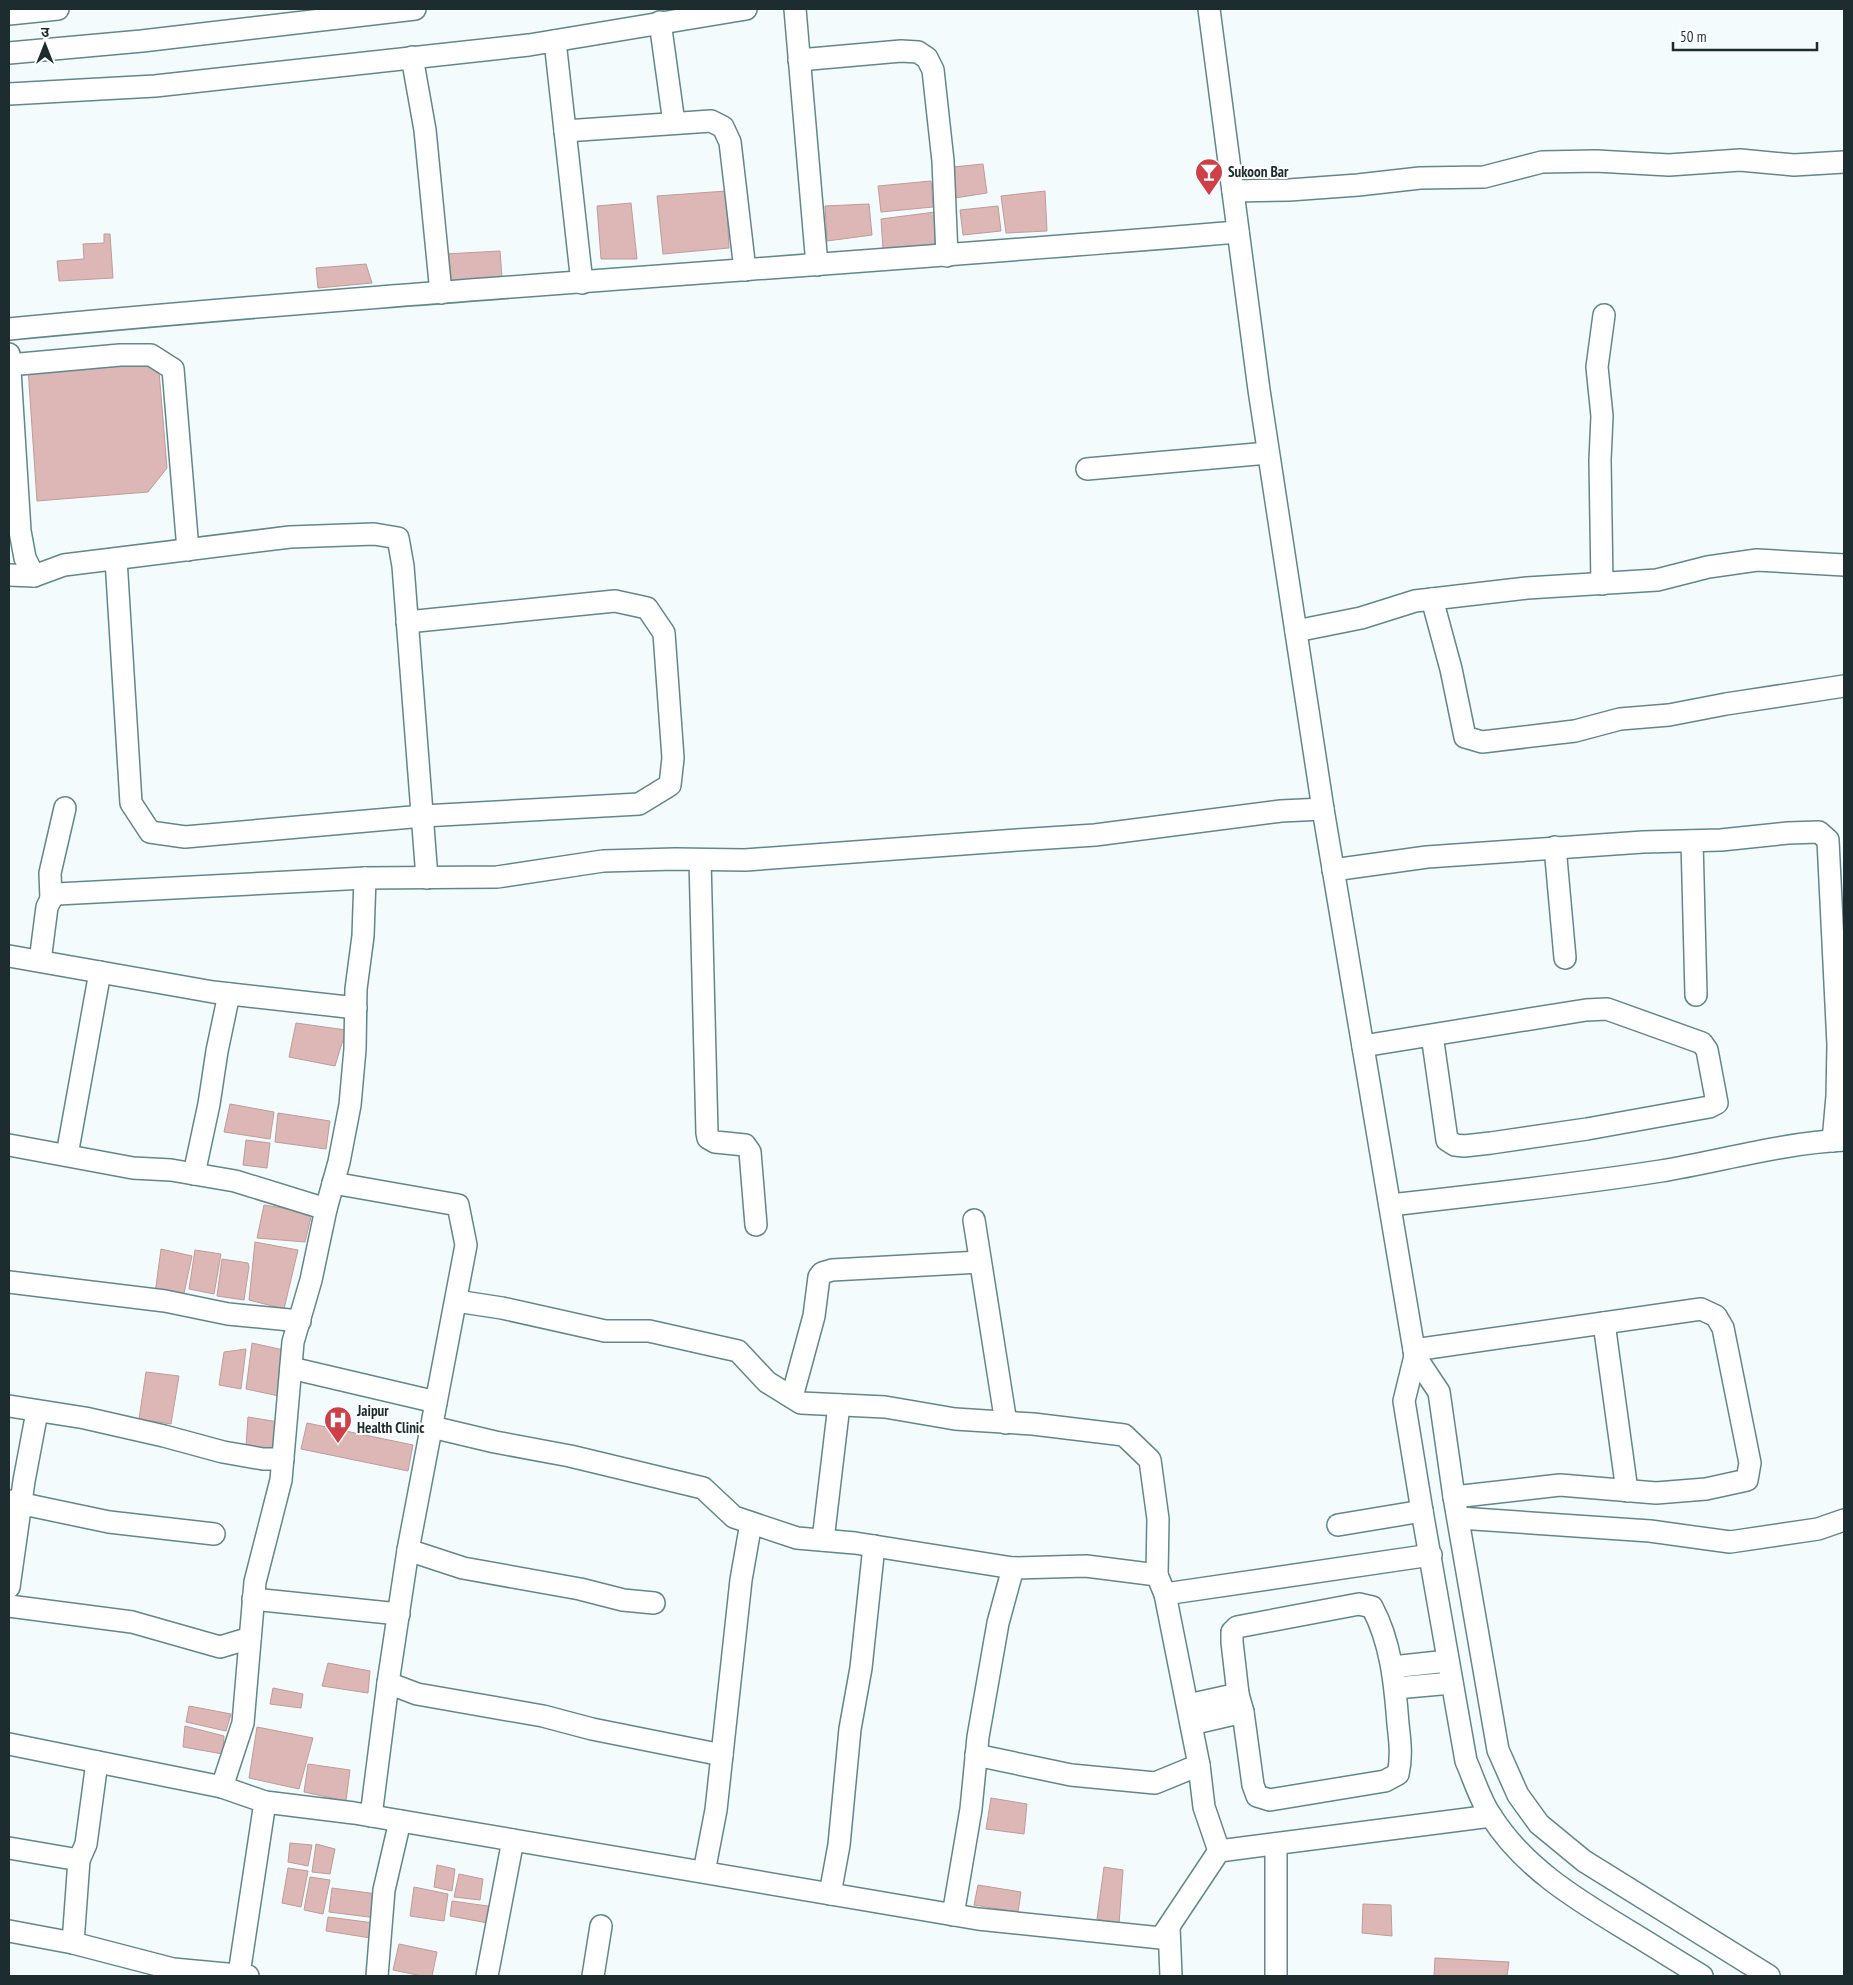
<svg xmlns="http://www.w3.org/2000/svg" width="1853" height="1985" font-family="'PT Sans Narrow','Noto Sans Devanagari',sans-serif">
<rect width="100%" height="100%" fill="#f3fbfc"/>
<g fill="#dcb7b5" stroke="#bf9b99">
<path d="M983,164L987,193L955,198L953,167Z"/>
<path d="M931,181L933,207L881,212L878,186Z"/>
<path d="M726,191L729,248L663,254L657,196Z"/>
<path d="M1045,191L1047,231L1006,233L1001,196Z"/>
<path d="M631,203L637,259H601L597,206Z"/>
<path d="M869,204L872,235L827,241L825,206Z"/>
<path d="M998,206L1001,231L963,235L960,210Z"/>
<path d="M935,212L936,244L883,250L881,219Z"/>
<path d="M104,234H110L113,278L59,281L57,261L84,259L83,244L104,243Z"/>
<path d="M500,251L502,277L447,282L445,254Z"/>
<path d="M366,264L372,283L318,288L316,268Z"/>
<path d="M158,359L167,468L148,492L37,501L28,368Z"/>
<path d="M296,1023L346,1030L335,1066L289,1057Z"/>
<path d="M230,1104L274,1112L270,1139L224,1132Z"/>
<path d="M278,1113L330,1121L326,1149L275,1142Z"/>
<path d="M246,1140L270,1143L267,1168L243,1165Z"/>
<path d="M264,1205L312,1213L305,1242L257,1238Z"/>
<path d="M255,1242L298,1250L284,1309L249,1300Z"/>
<path d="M161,1249L192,1256L183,1298L155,1294Z"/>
<path d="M195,1250L221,1254L214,1294L189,1289Z"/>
<path d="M222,1259L248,1263L249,1267L244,1300L217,1296Z"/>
<path d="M252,1343L288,1351L279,1396L246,1389Z"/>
<path d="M246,1349L241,1389L219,1385L224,1352Z"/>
<path d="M146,1372L179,1376L171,1424L139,1419Z"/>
<path d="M248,1417L279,1422L273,1450L246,1446Z"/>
<path d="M307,1423L413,1445L408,1471L301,1449Z"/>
<path d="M328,1663L370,1671L368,1693L322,1686Z"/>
<path d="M273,1688L303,1694L301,1708L270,1704Z"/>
<path d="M189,1706L231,1714L226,1731L186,1722Z"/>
<path d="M185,1726L224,1736L223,1754L183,1747Z"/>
<path d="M257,1727L313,1738L299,1789L249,1778Z"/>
<path d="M308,1764L350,1770L346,1801L304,1792Z"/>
<path d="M991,1798L1027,1804L1024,1834L986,1829Z"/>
<path d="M290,1843L312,1845L308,1866L288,1862Z"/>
<path d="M316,1844L335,1849L330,1874L312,1872Z"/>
<path d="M437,1865L455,1869L452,1891L434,1887Z"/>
<path d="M1104,1867L1123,1870L1119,1924L1097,1919Z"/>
<path d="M288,1868L308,1871L301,1907L282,1903Z"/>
<path d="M459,1874L483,1879L480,1900L454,1897Z"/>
<path d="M310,1877L330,1880L323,1914L304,1910Z"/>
<path d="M978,1885L1021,1892L1018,1912L974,1905Z"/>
<path d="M414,1887L448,1894L444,1921L410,1916Z"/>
<path d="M332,1888L377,1894V1918L329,1912Z"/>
<path d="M452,1901L495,1907L493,1924L450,1916Z"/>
<path d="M1363,1904L1391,1905L1392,1936L1362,1933Z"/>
<path d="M328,1917L374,1923L371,1938L326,1931Z"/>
<path d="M399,1944L437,1952L432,1976H422L393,1970Z"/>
<path d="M1435,1958L1509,1962L1507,1976H1434Z"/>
</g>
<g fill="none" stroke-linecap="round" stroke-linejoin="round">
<g stroke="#60878c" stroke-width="24">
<g id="minor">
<path d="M795,9L817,265"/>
<path d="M1209,9L1259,390L1323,809L1414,1350L1415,1356L1439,1392L1454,1497L1498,1750L1518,1795L1539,1824L1584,1861L1769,1976"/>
<path d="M9,14L58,9"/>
<path d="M660,22L674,123"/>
<path d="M555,41L582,283"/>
<path d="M9,53L142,41L415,9"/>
<path d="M412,57L425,130L441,293"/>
<path d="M799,60L901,51L918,52L927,58L933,70L943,161L947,256"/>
<path d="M9,94L155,86L529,45L746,9"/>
<path d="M565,131L711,121L723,127L730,142L745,270"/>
<path d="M1233,191L1289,190L1358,185L1420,178L1484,177L1542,162L1596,161L1669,165L1740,160L1794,165L1844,162"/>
<path d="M9,329C418,290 828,266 1238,232"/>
<path d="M9,354L20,531L25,558L34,576L64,565L290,537L374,534L398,538L403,566L427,878"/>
<path d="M9,365L120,355H151L173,369L188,550"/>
<path d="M1087,469L1268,453"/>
<path d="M116,559L131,803L150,832L185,837L423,816L639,804L670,785L673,758L664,633L647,608L615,601L407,622"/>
<path d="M9,575L34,576"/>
<path d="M1602,584L1600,460L1602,416L1597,367L1604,315"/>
<path d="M1432,599L1451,669L1465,737L1482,742L1575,731L1620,719L1669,715L1726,704L1844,686"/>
<path d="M1296,631L1361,618L1415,601L1527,588L1657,580L1708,567L1757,560L1844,565"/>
<path d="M1692,841L1696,995"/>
<path d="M1555,847L1565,958"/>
<path d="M700,860L707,1133L708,1138L715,1142L745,1145L750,1152L756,1225"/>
<path d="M1333,870L1427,857L1643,842L1721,840L1788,833L1819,832L1828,840L1838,1045L1837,1096L1833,1141"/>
<path d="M51,899L50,873L65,808"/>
<path d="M9,956L213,992L356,1008"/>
<path d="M40,961L47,907L51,899L57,894L365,878"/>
<path d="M1363,1046L1586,1010L1607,1009L1702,1043L1707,1050L1717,1103L1709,1107L1587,1129L1491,1143L1464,1146L1455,1145L1447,1140L1432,1035"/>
<path d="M9,1145L133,1168L171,1170L235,1181L326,1209"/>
<path d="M67,1155L100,972"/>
<path d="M194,1174L209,1104L217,1051L229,994"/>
<path d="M333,1183L458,1205L466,1245L408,1550L388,1683L371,1816"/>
<path d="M1390,1205C1480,1195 1571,1185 1661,1171C1721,1161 1783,1143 1844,1140"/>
<path d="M974,1220L1006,1423"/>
<path d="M9,1282L165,1301L228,1314L300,1321"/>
<path d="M456,1301L502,1308L605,1331H649L738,1351L767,1382L801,1403L885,1407L955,1419L1033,1424L1124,1435L1150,1460L1158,1519L1157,1575"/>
<path d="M1604,1323L1627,1491"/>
<path d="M1414,1350L1701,1309L1716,1316L1723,1328L1750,1463L1747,1480L1706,1489L1656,1493L1560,1485L1454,1497"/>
<path d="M1415,1356L1404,1401L1422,1511L1466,1761C1474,1779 1480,1800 1491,1816C1524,1868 1576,1899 1627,1930C1652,1945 1677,1961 1702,1976"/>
<path d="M291,1368L436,1402"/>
<path d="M792,1397L814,1316L819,1277L822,1273L832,1270L980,1262"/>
<path d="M9,1406L85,1418L164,1436L223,1452L263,1459H283"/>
<path d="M432,1427L495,1442L570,1456L703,1488L734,1517L797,1538L855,1543L1013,1568L1086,1566L1157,1575L1165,1594L1431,1555"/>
<path d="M9,1501L109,1522L214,1534"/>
<path d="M1459,1518L1650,1531L1730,1542L1818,1529L1844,1520"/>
<path d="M1338,1525L1422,1511"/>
<path d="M823,1540L839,1405"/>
<path d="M408,1550L463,1568L580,1589L623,1600L654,1603"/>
<path d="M9,1587L24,1481L37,1412"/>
<path d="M1165,1594L1199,1765L1204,1807L1219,1851"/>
<path d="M253,1599L399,1614"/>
<path d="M1359,1604L1372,1607C1391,1642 1395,1684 1398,1724C1400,1741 1402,1757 1398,1774L1385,1781L1270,1800L1257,1796L1253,1785L1243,1712L1238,1694L1232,1642V1632L1237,1627Z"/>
<path d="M9,1606L132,1622L220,1647L250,1638"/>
<path d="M1392,1667L1448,1661"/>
<path d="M388,1683L417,1694L543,1716L592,1729L722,1755"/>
<path d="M1396,1688L1452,1683"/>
<path d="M1188,1705L1238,1694"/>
<path d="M1191,1724L1243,1712"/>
<path d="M9,1744L222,1787L265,1802L354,1813L978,1919L1161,1938L1219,1851L1491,1816"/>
<path d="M976,1755L1071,1775L1155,1783L1199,1765"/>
<path d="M222,1787L243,1723L255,1582L281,1480L293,1342L311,1280L326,1209L339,1162L350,1105L355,1049L356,989L363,936L365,878L497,877L603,861L675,859L745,860L1017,840L1095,835L1281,811L1323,809"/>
<path d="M9,1848L79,1860"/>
<path d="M704,1872L716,1810L741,1580L751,1523"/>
<path d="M830,1894L839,1845L850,1729L861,1668L874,1546"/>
<path d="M953,1915L971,1809L978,1737L998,1623L1013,1568"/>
<path d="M1169,1927L1171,1976"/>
<path d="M9,1931L73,1943L173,1969L248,1976"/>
<path d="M73,1943L79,1860L86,1844L97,1762"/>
<path d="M239,1974L265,1802"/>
<path d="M377,1976L384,1890L400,1821"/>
<path d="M487,1976L513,1840"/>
<path d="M593,1976L601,1926"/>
<path d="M1276,1976V1844"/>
</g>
</g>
<use href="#minor" stroke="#fff" stroke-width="21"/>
</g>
<defs>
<g id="bar-pin" transform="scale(1.4375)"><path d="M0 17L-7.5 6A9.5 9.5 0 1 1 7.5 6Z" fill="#cf3f48" stroke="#fff"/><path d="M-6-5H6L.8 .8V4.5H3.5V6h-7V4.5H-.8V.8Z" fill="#fff"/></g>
<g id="hospital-pin" transform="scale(1.4375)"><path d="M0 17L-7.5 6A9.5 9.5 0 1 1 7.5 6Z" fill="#cf3f48" stroke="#fff"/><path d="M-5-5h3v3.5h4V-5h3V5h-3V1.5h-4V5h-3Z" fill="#fff"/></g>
</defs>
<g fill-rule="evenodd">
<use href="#bar-pin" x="1209" y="172"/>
<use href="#hospital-pin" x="338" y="1420"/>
</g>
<g text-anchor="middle" stroke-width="4" stroke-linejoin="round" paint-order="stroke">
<g font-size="15" font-weight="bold" fill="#1d2d2f" stroke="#fff" text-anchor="start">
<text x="1228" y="177">Sukoon Bar</text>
<text x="357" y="1416">Jaipur<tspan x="357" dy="17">Health Clinic</tspan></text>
</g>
</g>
<rect width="1853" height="1985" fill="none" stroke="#1d2d2f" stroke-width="20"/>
<g transform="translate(45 45)" stroke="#ffffff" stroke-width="4" paint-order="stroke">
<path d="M0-4L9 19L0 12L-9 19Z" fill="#1d2d2f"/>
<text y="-8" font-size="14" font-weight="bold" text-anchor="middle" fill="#1d2d2f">उ</text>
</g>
<path d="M1673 42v8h144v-8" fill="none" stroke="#1d2d2f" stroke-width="2.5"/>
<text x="1680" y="42" font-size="15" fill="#1d2d2f" stroke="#ffffff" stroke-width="4" paint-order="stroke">50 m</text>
</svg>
